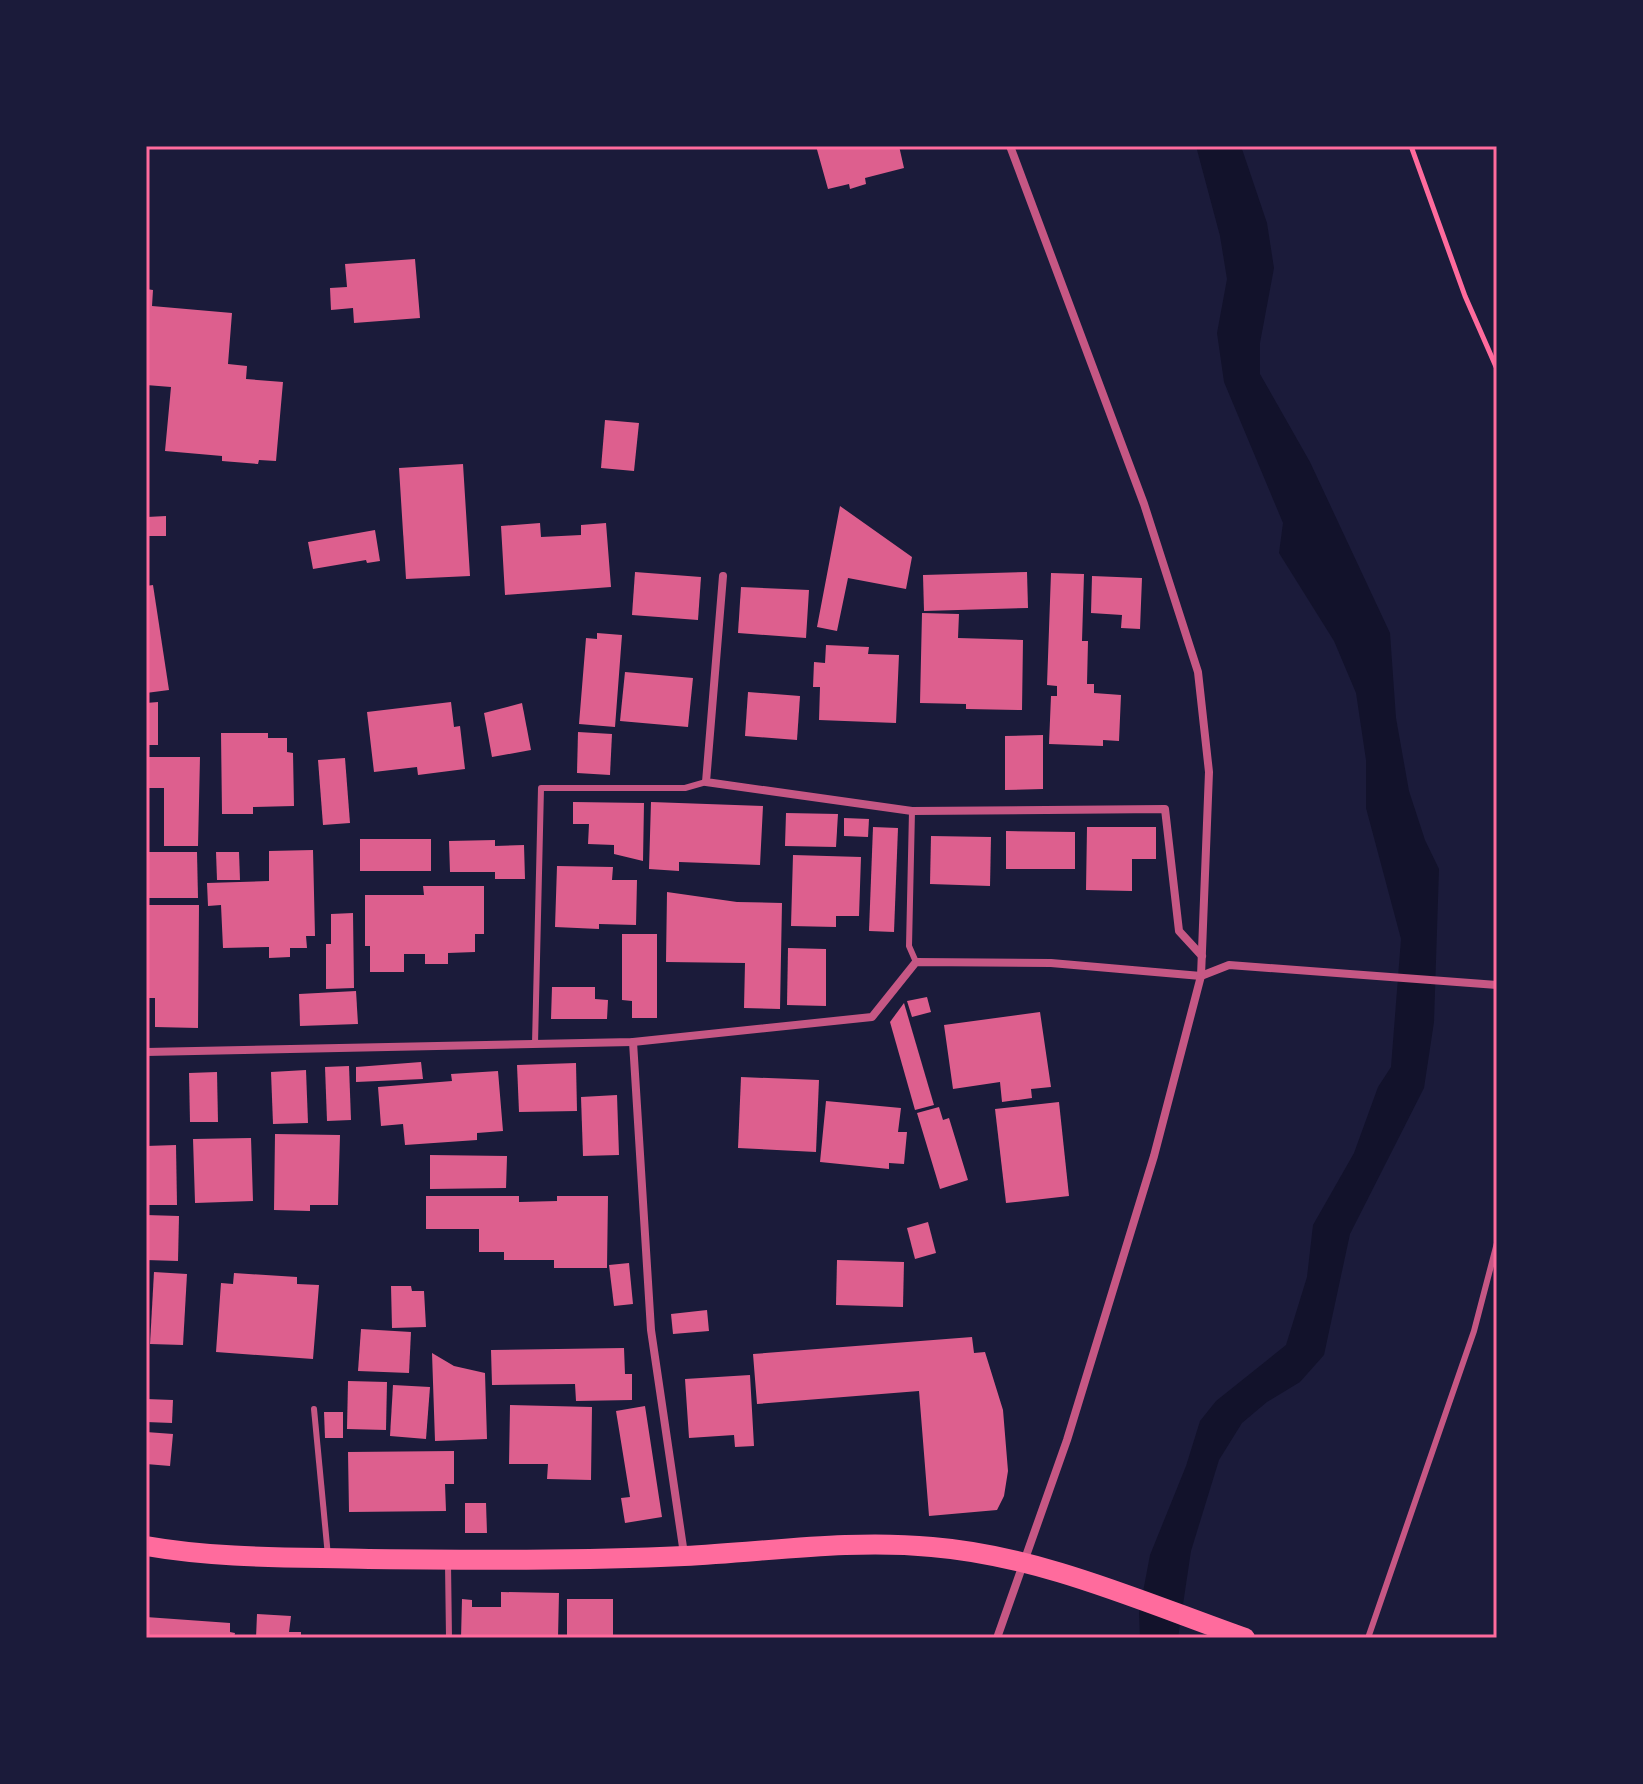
<svg xmlns="http://www.w3.org/2000/svg" width="1643" height="1784" font-family="Montserrat,sans-serif">
<rect width="100%" height="100%" fill="#1b1b3a"/>
<path fill="#12122b" d="M1196,146H1241L1267,223L1274,268L1260,343V374L1310,462L1390,633L1396,718L1409,791L1425,840L1439,869L1434,1022L1424,1088L1350,1234L1324,1355L1300,1382L1267,1402L1242,1423L1219,1460L1191,1551L1178,1638H1140L1139,1613L1150,1555L1186,1466L1200,1421L1216,1401L1286,1345L1307,1277L1313,1225L1354,1153L1378,1087L1391,1067L1401,939L1366,808V760L1356,693L1334,641L1279,553L1283,523L1224,382L1217,333L1227,279L1220,236Z"/>
<g fill="#dd5f8e">
<path d="M816,146H899L904,168L865,178L866,184L850,189L849,184L828,189Z"/>
<path d="M415,259L420,318L354,323L353,308L331,310L330,288L347,287L345,264Z"/>
<path d="M146,289L153,290L152,306L232,313L228,364L247,366L246,379L283,382L276,461L259,460L258,464L222,461V456L165,451L171,387L146,385Z"/>
<path d="M605,420L639,423L634,471L601,468Z"/>
<path d="M463,464L470,576L406,579L399,468Z"/>
<path d="M840,506L912,557L906,589L848,578L837,631L817,627Z"/>
<path d="M166,516V536H147V517Z"/>
<path d="M540,523L541,537L581,535V525L606,523L611,587L505,595L501,526Z"/>
<path d="M375,530L380,561L367,563L366,560L313,569L308,542Z"/>
<path d="M635,572L701,577L698,620L632,615Z"/>
<path d="M1027,572L1028,608L924,611L923,575Z"/>
<path d="M1051,573L1084,574L1082,641H1088L1087,684H1094V693L1121,695L1119,741L1103,740V746L1049,744L1051,696H1057V686L1047,685Z"/>
<path d="M1092,576L1142,578L1140,629L1121,628L1122,615L1091,613Z"/>
<path d="M153,585L169,690L146,693V586Z"/>
<path d="M741,587L809,590L806,638L738,633Z"/>
<path d="M922,613L959,614L958,638L1023,640L1022,710L966,709V704L920,703Z"/>
<path d="M597,633L622,635L615,727L579,724L586,638L597,639Z"/>
<path d="M826,645L869,647L868,654L899,655L896,723L819,720L820,687H813L814,662L825,663Z"/>
<path d="M625,672L693,678L688,727L620,721Z"/>
<path d="M748,692L800,696L797,740L745,736Z"/>
<path d="M158,702V745H146V703Z"/>
<path d="M451,702L454,727L460,726L465,769L418,775L417,767L374,772L367,712Z"/>
<path d="M522,703L531,750L492,757L484,713Z"/>
<path d="M578,732L612,734L610,775L577,773Z"/>
<path d="M221,733H268V738H287V752L293,753L294,806L253,807V814H222Z"/>
<path d="M1043,735V789L1005,790V736Z"/>
<path d="M146,757H200L198,846H164V788H146Z"/>
<path d="M345,758L350,823L323,825L318,760Z"/>
<path d="M573,802L644,803L643,861L614,854V845L588,844L589,824H573Z"/>
<path d="M651,802L763,806L760,865L679,862V871L649,869Z"/>
<path d="M786,813L838,814L836,847L785,846Z"/>
<path d="M844,818L869,819L868,837L844,836Z"/>
<path d="M873,827L898,828L894,932L869,931Z"/>
<path d="M1087,827H1156V859H1132V891L1086,890Z"/>
<path d="M1006,831L1075,832V869H1006Z"/>
<path d="M931,836L991,837L990,886L930,884Z"/>
<rect x="360" y="839" width="71" height="32"/>
<path d="M495,840V846L524,845L525,879H495V872H450L449,841Z"/>
<path d="M313,850L315,936H306L307,948H290V957L269,958V947L223,948L221,905L208,906L207,883L269,881V851Z"/>
<path d="M146,852H197L198,898H146Z"/>
<path d="M216,852H239L240,880H217Z"/>
<path d="M793,855L861,857L859,916H836V927L791,926Z"/>
<path d="M557,866L613,867L612,880H637L636,925L599,924V929L555,927Z"/>
<path d="M423,886H484V934H475V952L448,953V964H425V954H404V972H370V946H365V895H424Z"/>
<path d="M667,892L737,902L782,903L780,1009L744,1008L745,963L666,962Z"/>
<path d="M146,905H199L198,1028L155,1027V998H146Z"/>
<path d="M353,913L354,988L326,989V944H331V914Z"/>
<path d="M622,934H657V1018H632V1001L622,1000Z"/>
<path d="M788,948L826,949V1006L787,1005Z"/>
<path d="M552,987H595V999L608,1000L607,1019H551Z"/>
<path d="M356,991L358,1024L300,1026L299,994Z"/>
<path d="M927,997L931,1012L912,1017L907,1001Z"/>
<path d="M904,1003L934,1105L915,1110L890,1022Z"/>
<path d="M1040,1012L1051,1087L1031,1089L1032,1098L1002,1102L1000,1082L953,1089L944,1025Z"/>
<path d="M421,1062L423,1079L356,1082V1067Z"/>
<path d="M576,1063L577,1111L519,1112L517,1065Z"/>
<path d="M349,1066L351,1120L327,1121L325,1067Z"/>
<path d="M306,1070L308,1123L273,1124L271,1072Z"/>
<path d="M498,1071L503,1131L477,1133V1140L405,1145L403,1124L381,1126L378,1087L452,1081L451,1074Z"/>
<path d="M217,1072L218,1122H190L189,1073Z"/>
<path d="M741,1077L819,1080L816,1152L738,1148Z"/>
<path d="M617,1095L619,1155L583,1156L581,1097Z"/>
<path d="M826,1101L901,1108L898,1132H907L904,1164L889,1163V1169L820,1162Z"/>
<path d="M1059,1102L1069,1196L1006,1203L995,1109Z"/>
<path d="M939,1107L943,1120L949,1118L968,1180L940,1189L917,1113Z"/>
<path d="M275,1134L340,1135L338,1205H310V1211L274,1210Z"/>
<path d="M251,1138L253,1201L195,1203L193,1139Z"/>
<path d="M176,1145L177,1205H146V1146Z"/>
<path d="M430,1155L507,1156L506,1188L430,1189Z"/>
<path d="M426,1196H519V1202L557,1201V1196H608L607,1268H554V1260H504V1252H479V1229H426Z"/>
<path d="M146,1215L179,1216L178,1261L146,1260Z"/>
<path d="M928,1222L936,1253L915,1259L907,1228Z"/>
<path d="M837,1260L904,1262L903,1307L836,1305Z"/>
<path d="M629,1263L633,1304L614,1306L609,1265Z"/>
<path d="M154,1272L187,1274L183,1345L150,1344Z"/>
<path d="M234,1273L297,1277V1284L319,1285L313,1359L216,1352L221,1283L233,1284Z"/>
<path d="M391,1286H411L412,1291H424L426,1327L392,1328Z"/>
<path d="M707,1310L709,1331L673,1334L671,1314Z"/>
<path d="M361,1329L411,1332L409,1373L358,1371Z"/>
<path d="M972,1337L974,1353L985,1352L1003,1410L1008,1471L1004,1496L997,1510L929,1516L919,1391L757,1404L753,1354Z"/>
<path d="M624,1348L625,1374H632V1400L576,1401L575,1384L492,1385L491,1350Z"/>
<path d="M432,1353L454,1366L485,1373L487,1439L435,1441Z"/>
<path d="M750,1375L754,1446L735,1447L734,1435L689,1438L685,1379Z"/>
<path d="M348,1381L387,1382L386,1430L347,1429Z"/>
<path d="M393,1385L430,1387L426,1439L390,1436Z"/>
<path d="M146,1399L173,1400L172,1423L146,1422Z"/>
<path d="M510,1405L592,1407L591,1480L547,1479L548,1464H509Z"/>
<path d="M645,1406L662,1517L625,1523L621,1498L630,1497L616,1411Z"/>
<path d="M324,1412H343V1438H325Z"/>
<path d="M146,1432L173,1434L170,1466L146,1464Z"/>
<path d="M454,1451V1484H445L446,1511L349,1512L348,1452Z"/>
<path d="M465,1503H486L487,1533H465Z"/>
<path d="M501,1592L559,1593L558,1638H461L462,1599L472,1600V1607H501Z"/>
<rect x="567" y="1599" width="46" height="39"/>
<path d="M257,1614L291,1616L289,1632H301V1638H256Z"/>
<path d="M146,1617L230,1623V1632L235,1633L234,1638H146Z"/>
</g>
<g fill="none" stroke-linecap="round" stroke-linejoin="round">
<path stroke="#ff6b9d" stroke-width="5" d="M1411,146L1465,296L1497,369"/>
<g stroke="#c65784" stroke-width="6">
<path d="M912,811L909,946L916,962"/>
<path d="M535,1044L541,788H685L706,782"/>
<path d="M314,1409L328,1556"/>
<path d="M448,1564L449,1638"/>
<path d="M1368,1638L1474,1331L1497,1243"/>
</g>
<g stroke="#c65784" stroke-width="8">
<path d="M723,576L706,782L912,811L1165,809L1179,931L1202,956"/>
<path d="M633,1042L651,1330L684,1554"/>
<path d="M146,1052L633,1042L872,1017L916,962L1051,963L1201,976L1229,965L1497,985"/>
<path d="M997,1638L1067,1440L1154,1156L1201,976L1209,772L1198,672L1144,504L1010,146"/>
</g>
<path stroke="#ff6b9d" stroke-width="20" d="M146,1546C220,1559 295,1557 369,1559C474,1560 579,1561 684,1556C767,1552 849,1539 932,1547C1041,1556 1143,1602 1245,1638"/>
</g>
<rect width="1643" height="1784" fill="none" stroke="#1b1b3a" stroke-width="296"/>
<rect x="148" y="148" width="1347" height="1488" fill="none" stroke="#ff6b9d" stroke-width="3"/>
</svg>
